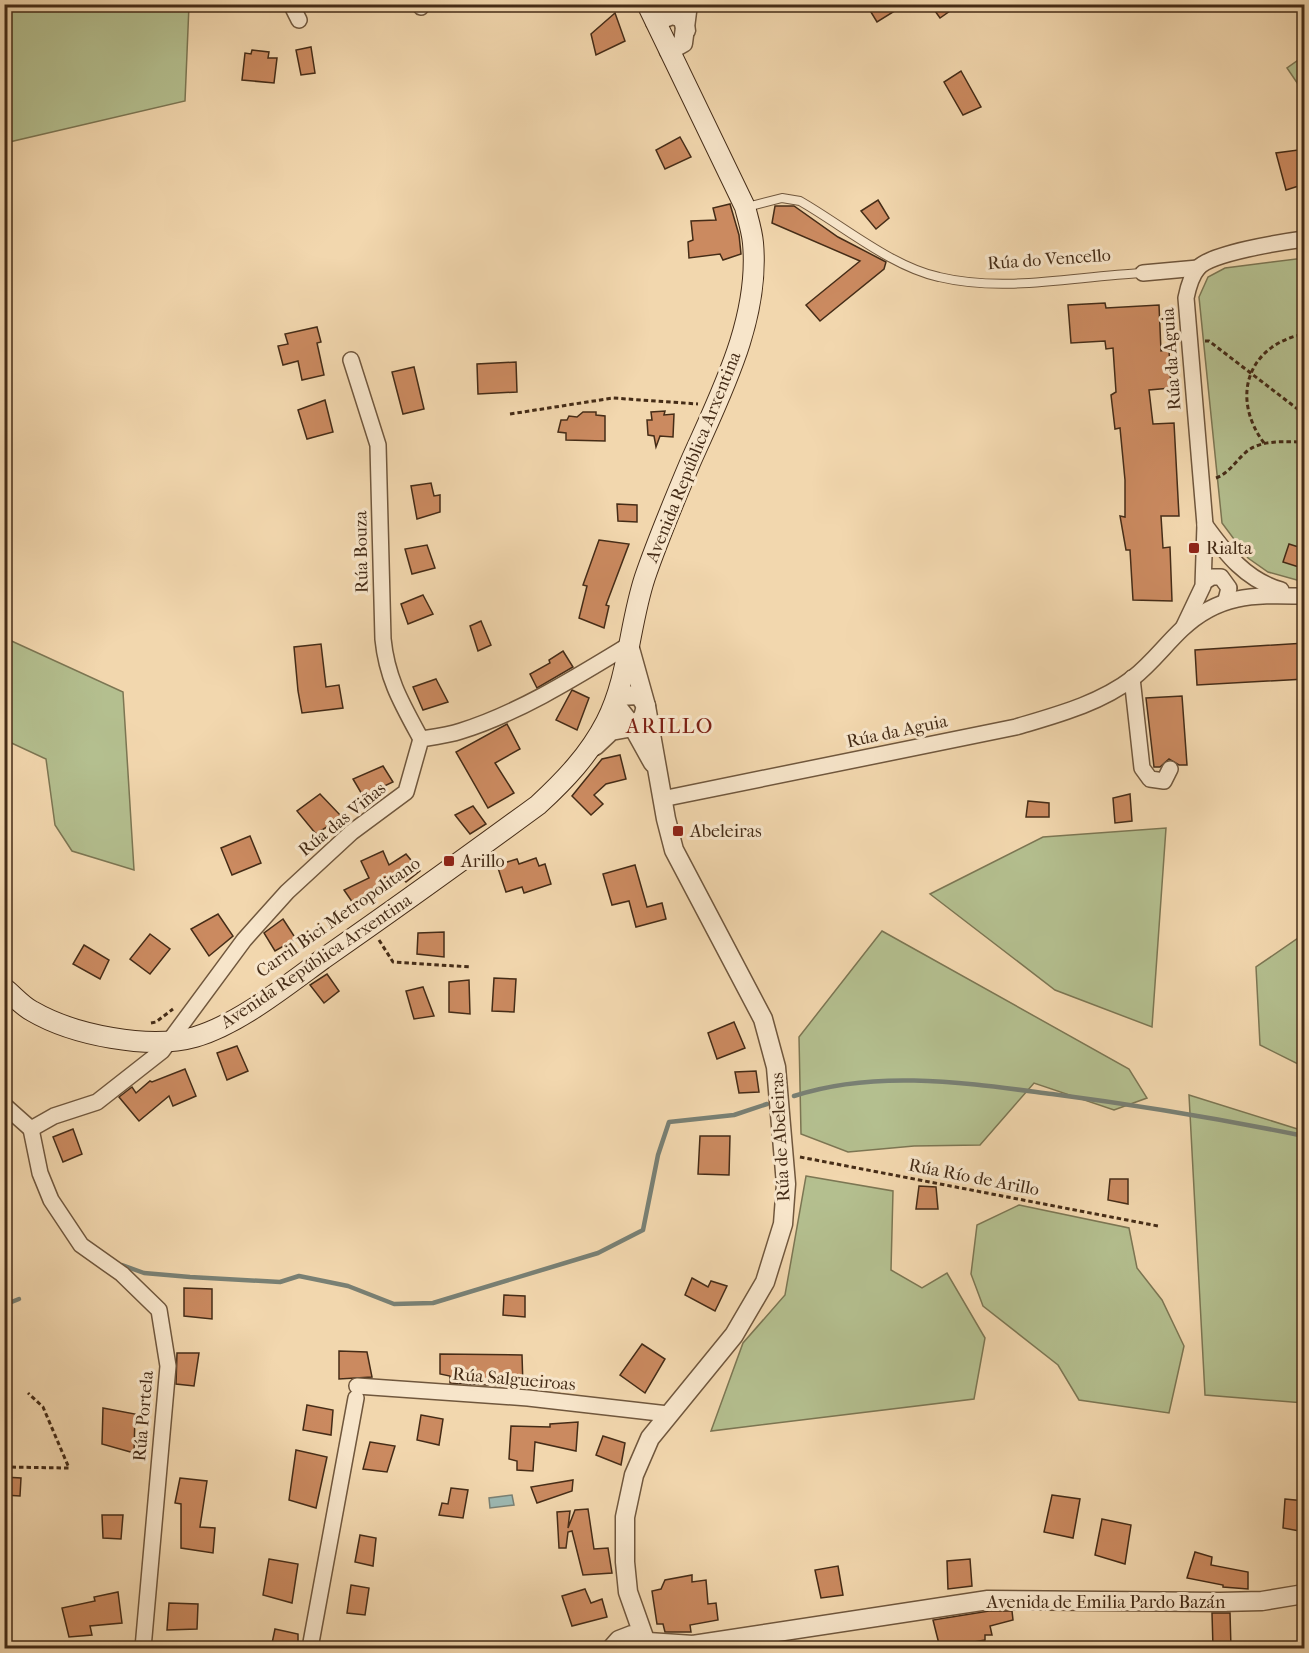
<svg xmlns="http://www.w3.org/2000/svg" width="1309" height="1653" font-family="'IM FELL French Canon',serif">
<rect width="100%" height="100%" fill="#f2d7ae"/>
<filter id="stains"><feTurbulence type="fractalNoise" baseFrequency=".00333" numOctaves="4"/><feColorMatrix values="0 0 0 0 .2 0 0 0 0 .09 0 0 0 0 .02 0 0 0 .5 -.17"/></filter>
<radialGradient id="worn" r=".72"><stop offset=".6" stop-color="#630" stop-opacity="0"/><stop offset="1" stop-color="#630" stop-opacity=".3"/></radialGradient>
<g fill="#b4bf8f" stroke="#7c7653" stroke-width="1.5">
<path d="M4,5H189L185,101L5,143Z"/>
<path d="M1304,56V93L1287,68Z"/>
<path d="M1304,258V582L1268,572L1248,558L1222,523L1199,297L1208,277L1225,268Z"/>
<path d="M5,638L123,692L134,870L72,851L55,825L46,759L5,740Z"/>
<path d="M1166,828L1152,1027L1055,990L930,894L1043,837Z"/>
<path d="M882,931L1129,1069L1147,1098L1114,1110L1034,1083L980,1145L914,1146L848,1152L801,1134L799,1037Z"/>
<path d="M1304,934V1057L1300,1065L1260,1045L1256,967Z"/>
<path d="M1189,1095L1304,1131V1403L1205,1395Z"/>
<path d="M806,1176L893,1191L891,1270L922,1288L947,1273L985,1338L974,1399L711,1431L743,1343L785,1295Z"/>
<path d="M1019,1205L1129,1228L1137,1268L1162,1300L1184,1346L1169,1413L1079,1400L1058,1365L983,1306L971,1274L977,1225Z"/>
</g>
<path fill="#9cb8b2" stroke="#798074" stroke-width="1.5" d="M512,1495L514,1505L490,1508L489,1498Z"/>
<g fill="none" stroke-linecap="round" stroke-linejoin="round">
<g stroke="#798074" stroke-width="4.5">
<path d="M794,1096C877,1069 966,1083 1052,1094C1137,1105 1221,1119 1304,1136"/>
<path d="M122,1265L144,1273L190,1277L280,1282L299,1276L348,1286L394,1304L433,1303L598,1253L643,1230L658,1155L669,1122L734,1115L767,1104"/>
<path d="M4,1305L19,1299"/>
</g>
</g>
<g fill="#cb8a60" stroke="#452c17" stroke-width="1.5">
<path d="M866,4H906L877,22Z"/>
<path d="M930,4H960L940,18Z"/>
<path d="M615,13L625,41L596,55L591,34Z"/>
<path d="M311,47L315,73L301,75L296,50Z"/>
<path d="M252,50L269,52L268,58H277L274,83L242,80L245,53L251,54Z"/>
<path d="M961,71L981,107L963,115L944,82Z"/>
<path d="M680,137L691,157L665,169L656,150Z"/>
<path d="M1298,150L1305,184L1286,190L1276,153Z"/>
<path d="M878,200L889,218L876,229L861,211Z"/>
<path d="M730,204L739,235L741,254L723,260L720,254L689,258L688,242L693,240L691,221L716,220L713,208Z"/>
<path d="M775,206H794L838,237L886,262L884,269L820,321L806,305L860,261L772,223Z"/>
<path d="M1105,303L1106,308L1159,305L1161,351L1169,350L1171,388L1149,390L1153,424L1174,423L1179,516H1161L1163,548L1170,547L1172,601L1133,600L1130,550H1126L1120,516L1125,517V480L1120,428L1115,429L1111,395L1116,392L1113,348L1106,349L1105,341L1071,343L1068,305Z"/>
<path d="M317,327L321,342L317,343L324,375L302,380L298,361L283,365L278,346L288,344L285,334Z"/>
<path d="M516,362L517,392L478,394L477,364Z"/>
<path d="M414,367L424,409L403,414L392,372Z"/>
<path d="M325,400L333,432L307,439L298,410Z"/>
<path d="M665,411L664,415L674,414L673,437L660,436L656,447L654,436L648,435L647,420H652L651,412Z"/>
<path d="M583,412H596V415L605,416V441L566,440V433L558,432L561,420H567L569,416L577,417Z"/>
<path d="M431,483L434,496L440,495V512L417,519L411,486Z"/>
<path d="M617,504L637,505V522L618,521Z"/>
<path d="M599,540L629,544L606,605L609,606L604,628L579,618L587,586L583,585Z"/>
<path d="M1289,544L1305,549V569L1283,562Z"/>
<path d="M427,545L435,568L412,574L405,549Z"/>
<path d="M423,595L433,614L408,624L401,604Z"/>
<path d="M481,621L491,645L478,651L470,626Z"/>
<path d="M1305,643V679L1197,685L1195,650Z"/>
<path d="M321,644L326,687L339,685L343,708L302,713L298,691L294,647Z"/>
<path d="M563,651L573,667L537,688L530,674L550,663L549,660Z"/>
<path d="M436,679L448,702L423,710L413,687Z"/>
<path d="M572,690L589,698L577,730L556,720Z"/>
<path d="M1182,696L1187,765H1179L1169,759L1160,767H1154L1146,698Z"/>
<path d="M507,724L520,749L495,763L514,793L488,808L456,752Z"/>
<path d="M620,755L626,779L606,784L594,795L603,804L591,815L572,796L602,759Z"/>
<path d="M383,766L393,782L363,796L353,779Z"/>
<path d="M320,794L342,817L316,834L297,811Z"/>
<path d="M1130,794L1132,821L1115,823L1113,798Z"/>
<path d="M1028,801L1049,803V817H1026Z"/>
<path d="M473,806L486,824L470,834L455,815Z"/>
<path d="M250,836L261,863L232,875L221,848Z"/>
<path d="M383,851L389,865L406,854L420,871L406,882L401,876L355,906L344,890L369,878L361,861Z"/>
<path d="M536,858L539,866L545,864L551,884L524,893L522,887L506,892L497,865L517,859L519,864Z"/>
<path d="M635,865L647,907L662,903L666,919L636,927L629,901L612,905L603,874Z"/>
<path d="M218,914L233,936L209,956L191,929Z"/>
<path d="M283,919L296,939L275,951L264,933Z"/>
<path d="M444,932V957L417,954L418,933Z"/>
<path d="M150,934L170,949L150,974L130,959Z"/>
<path d="M84,945L109,960L100,979L73,964Z"/>
<path d="M327,974L339,991L324,1003L310,985Z"/>
<path d="M494,978L516,979L514,1012L492,1011Z"/>
<path d="M469,980L470,1014L449,1012V982Z"/>
<path d="M423,987L434,1016L414,1019L406,991Z"/>
<path d="M734,1022L745,1048L717,1059L708,1033Z"/>
<path d="M237,1046L248,1071L227,1080L217,1053Z"/>
<path d="M185,1069L196,1096L173,1106L169,1096L139,1121L119,1097L132,1087L136,1093L150,1081L152,1082Z"/>
<path d="M756,1071L759,1092L739,1093L735,1072Z"/>
<path d="M73,1129L82,1154L63,1162L53,1137Z"/>
<path d="M700,1136H730L729,1175L698,1174Z"/>
<path d="M1110,1179H1128V1204L1108,1200Z"/>
<path d="M919,1186L936,1187L938,1209H916Z"/>
<path d="M692,1278L708,1287L711,1281L727,1286L715,1311L685,1295Z"/>
<path d="M184,1288L212,1289V1319L184,1316Z"/>
<path d="M504,1295L525,1296V1317L503,1315Z"/>
<path d="M642,1344L665,1359L645,1393L620,1375Z"/>
<path d="M339,1351L367,1352L372,1377L339,1379Z"/>
<path d="M177,1353H199L194,1386L176,1384Z"/>
<path d="M440,1354L522,1355L523,1387L450,1383V1376L440,1374Z"/>
<path d="M307,1405L333,1410L331,1435L303,1430Z"/>
<path d="M103,1408L135,1414L134,1453L102,1444Z"/>
<path d="M421,1415L443,1419L439,1445L417,1440Z"/>
<path d="M578,1422L576,1451L535,1442L533,1471L517,1470V1461L509,1459L511,1426L550,1427V1424Z"/>
<path d="M603,1436L625,1443L621,1465L596,1455Z"/>
<path d="M370,1442L395,1446L387,1472L363,1469Z"/>
<path d="M296,1450L327,1457L316,1508L289,1500Z"/>
<path d="M4,1477L21,1478L20,1496L4,1495Z"/>
<path d="M180,1478L207,1481L200,1527L215,1528L213,1553L181,1548V1504L175,1503Z"/>
<path d="M573,1480L572,1491L537,1503L531,1487Z"/>
<path d="M451,1488L468,1490L463,1518L439,1515L442,1503L448,1504Z"/>
<path d="M1052,1495L1080,1499L1073,1538L1044,1532Z"/>
<path d="M1285,1499L1305,1501V1532L1283,1528Z"/>
<path d="M588,1509L594,1549L608,1548L612,1573L583,1575L572,1531L568,1532L566,1548H559L557,1512L570,1511L568,1528L575,1510Z"/>
<path d="M102,1515H123L121,1539L103,1538Z"/>
<path d="M1102,1519L1131,1525L1125,1564L1095,1555Z"/>
<path d="M360,1535L376,1538L373,1566L355,1562Z"/>
<path d="M1195,1552L1212,1557L1211,1565L1248,1572V1589L1223,1587V1585L1187,1578Z"/>
<path d="M269,1559L298,1564L292,1603L263,1595Z"/>
<path d="M970,1559L972,1586L948,1589L947,1561Z"/>
<path d="M838,1566L843,1595L821,1598L815,1570Z"/>
<path d="M692,1575V1582L706,1580L708,1604L716,1603L718,1620L690,1625L691,1632H665L663,1624H657L652,1591L661,1589L665,1580Z"/>
<path d="M351,1585L369,1588L365,1615L347,1613Z"/>
<path d="M585,1589L591,1603L602,1599L607,1617L572,1626L562,1596Z"/>
<path d="M118,1592L122,1623L90,1626L92,1635L69,1637L62,1608L95,1601L94,1597Z"/>
<path d="M169,1603L198,1604L197,1629L167,1630Z"/>
<path d="M989,1611H1012L1013,1620L990,1626L992,1635H985V1640L957,1645L958,1648H940L933,1620Z"/>
<path d="M1212,1613H1230L1231,1648H1213Z"/>
<path d="M275,1629L298,1634V1648H271Z"/>
</g>
<g fill="none" stroke-linecap="round" stroke-linejoin="round">
<g stroke="#70573d" stroke-width="10">
<path id="service" d="M747,207L782,198L800,201C842,225 892,267 939,277C1006,293 1075,276 1143,273"/>
</g>
<g stroke="#70573d" stroke-width="18">
<g id="minor">
<path d="M291,4L299,20"/>
<path d="M419,4L421,7"/>
<path d="M1143,273L1198,268"/>
<path d="M351,360L378,445L383,639C387,679 402,704 421,739"/>
<path d="M1205,525C1226,554 1246,580 1281,590"/>
<path d="M1204,582L1212,577H1221L1229,588L1226,600"/>
<path d="M1184,626L1203,586L1205,525L1186,298C1188,288 1191,276 1198,268C1211,253 1282,242 1304,239"/>
<path d="M1132,678L1142,768L1150,779L1164,781L1170,769"/>
<path d="M662,799L1016,727C1056,715 1099,704 1133,678C1152,663 1165,645 1182,629C1219,594 1253,595 1301,596"/>
<path d="M4,1105L31,1129"/>
<path d="M31,1129L54,1116L97,1102L162,1051L244,940L287,892L352,832L406,792L421,739C434,737 449,735 461,731C519,713 578,676 629,645"/>
<path d="M31,1129L40,1173L51,1200L81,1245L122,1274L159,1310L168,1366L143,1648"/>
<path d="M357,1386L528,1398L668,1414"/>
<path d="M310,1648L356,1398"/>
</g>
</g>
<g stroke="#70573d" stroke-width="21">
<g id="tertiary">
<path d="M655,22L672,15L682,18L686,30"/>
<path d="M669,51L683,43L688,4"/>
<path d="M618,696L639,695L646,706L666,819L674,850L763,1019L776,1067L786,1184L783,1224L765,1282L734,1335L650,1438L634,1475L625,1517V1562L628,1592L645,1640"/>
<path d="M615,704L633,727L653,763"/>
<path d="M595,746L611,731L633,727L643,717L646,706L629,645"/>
<path d="M648,1642L693,1645L988,1600L1220,1602L1262,1601L1304,1594"/>
<path d="M612,1648L619,1640L632,1635L650,1644"/>
</g>
</g>
<g stroke="#452c17" stroke-width="22">
<path id="secondary" d="M4,988C13,995 22,1006 32,1011C73,1035 149,1050 195,1037C239,1024 286,986 323,959C395,909 467,857 538,805C565,780 589,755 606,722C629,677 629,625 645,577C658,539 674,501 690,463C720,395 760,320 753,243C752,231 748,219 745,207L647,4"/>
</g>
<g stroke="#452c17" stroke-width="3" stroke-dasharray="4.5 3" stroke-linecap="butt">
<path d="M1205,341H1209L1304,414"/>
<path d="M510,414L613,398L698,404"/>
<path d="M1264,443C1230,397 1248,345 1304,334"/>
<path d="M1216,478C1229,473 1235,462 1245,453C1260,439 1285,442 1304,442"/>
<path d="M379,940L393,962L471,967"/>
<path d="M151,1023L156,1022L173,1009"/>
<path d="M800,1157L1158,1226"/>
<path d="M4,1467L69,1468L43,1407L28,1393"/>
</g>
<use href="#service" stroke="#f7e5ca" stroke-width="8"/>
<use href="#minor" stroke="#f7e5ca" stroke-width="15"/>
<use href="#tertiary" stroke="#f7e5ca" stroke-width="18"/>
<use href="#secondary" stroke="#f7e5ca" stroke-width="20"/>
</g>
<g fill="#8f2418" stroke="#f7e5ca" stroke-width="2">
<rect x="1188" y="542" width="12" height="12" rx="3"/>
<rect x="672" y="825" width="12" height="12" rx="3"/>
<rect x="443" y="855" width="12" height="12" rx="3"/>
</g>
<g text-anchor="middle" stroke-width="6" stroke-linejoin="round" paint-order="stroke">
<g font-size="18" fill="#452c17" stroke="#f7e5ca">
<text transform="translate(1049 259) rotate(-4)" y="6">Rúa do Vencello</text>
<text transform="translate(1171 359) rotate(-94)" y="6">Rúa da Aguia</text>
<text transform="translate(693 457) rotate(-68)" y="6">Avenida República Arxentina</text>
<text transform="translate(361 552) rotate(-91)" y="6">Rúa Bouza</text>
<text transform="translate(897 731) rotate(-12)" y="6">Rúa da Aguia</text>
<text transform="translate(342 819) rotate(-39)" y="6">Rúa das Viñas</text>
<text transform="translate(338 917) rotate(-35)" y="6">Carril Bici Metropolitano</text>
<text transform="translate(316 961) rotate(-34)" y="6">Avenida República Arxentina</text>
<text transform="translate(780 1137) rotate(-93)" y="6">Rúa de Abeleiras</text>
<text transform="translate(974 1177) rotate(11)" y="6">Rúa Río de Arillo</text>
<text transform="translate(514 1379) rotate(5)" y="6">Rúa Salgueiroas</text>
<text transform="translate(143 1416) rotate(-85)" y="6">Rúa Portela</text>
<text x="1106" y="1608">Avenida de Emilia Pardo Bazán</text>
</g>
<g font-size="18" fill="#452c17" stroke="#f7e5ca" text-anchor="start">
<text x="1206" y="554">Rialta</text>
<text x="690" y="837">Abeleiras</text>
<text x="461" y="867">Arillo</text>
</g>
<g font-size="21" letter-spacing="1.5" fill="#7a1f14" stroke="#f7e5ca">
<text x="670" y="733">ARILLO</text>
</g>
</g>
<rect width="1309" height="1653" fill="none" stroke="#f2d7ae" stroke-width="24"/>
<rect x="6" y="6" width="1297" height="1641" fill="none" stroke="#452c17" stroke-width="3"/>
<rect x="12" y="12" width="1285" height="1629" fill="none" stroke="#452c17" stroke-width="1.5"/>
<rect width="100%" height="100%" filter="url(#stains)"/>
<rect width="100%" height="100%" fill="url(#worn)"/>
</svg>
